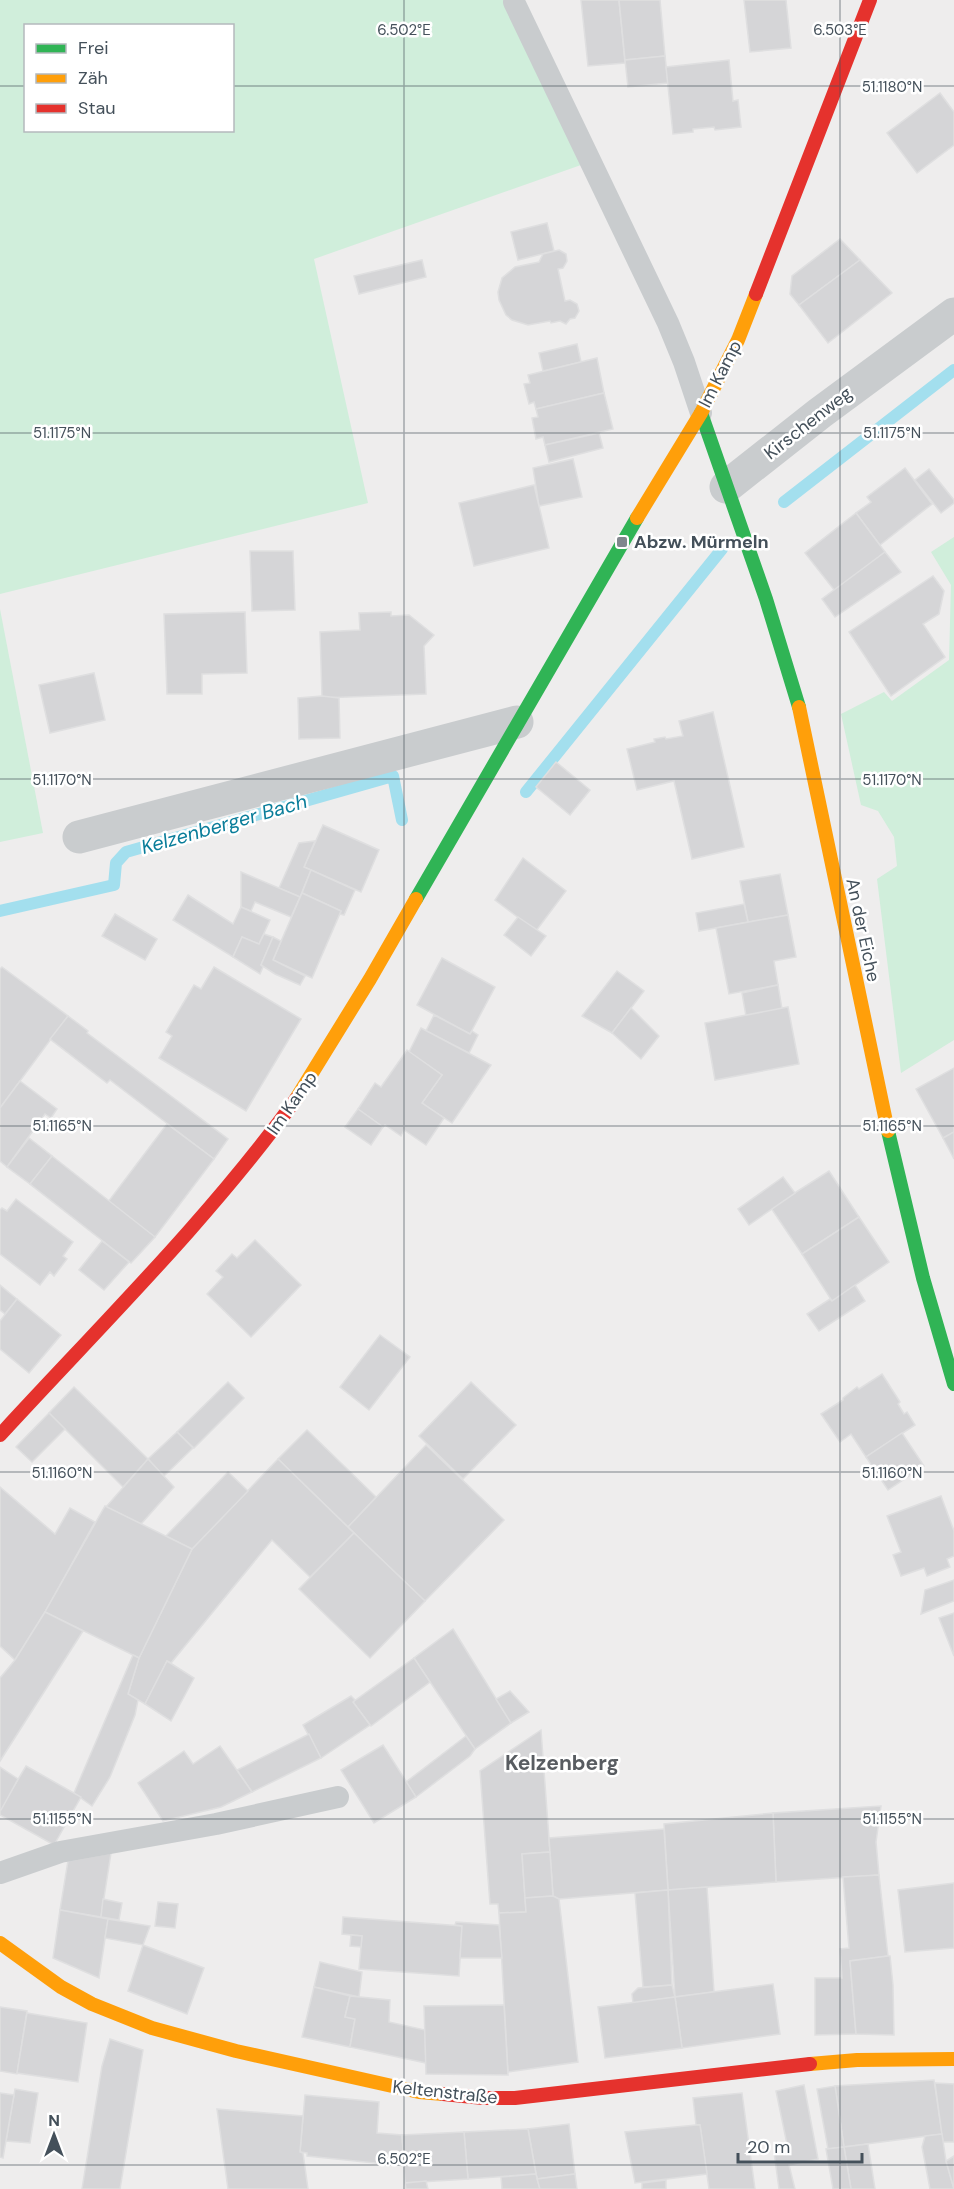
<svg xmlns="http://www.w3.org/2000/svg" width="954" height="2189" font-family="'DM Sans',sans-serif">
<rect width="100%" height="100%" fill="#eeeded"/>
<g fill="#d0eedb" fill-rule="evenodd">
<path d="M0,0H503L581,165L314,259L368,503L0,594ZM26,26H232V130H26Z"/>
<path d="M954,537V1040L901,1073L877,879L897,866L894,837L878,811L861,805L841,714L884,692L892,701L949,660L951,585L931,552Z"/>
<path d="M0,609L43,833L0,842Z"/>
</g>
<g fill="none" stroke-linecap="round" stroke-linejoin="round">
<g stroke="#a3dfee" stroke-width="12">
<path d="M784,502L954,370"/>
<path d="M526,792L722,549"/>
<path d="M0,911L114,885L116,863L126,852L393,776L402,820"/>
</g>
</g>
<g fill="#d5d5d7" stroke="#dfdfe0" stroke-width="1.5">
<path d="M581,0H619L625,63L588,66Z"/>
<path d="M619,0H660L665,56L625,60Z"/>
<path d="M744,0H786L791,48L750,52Z"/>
<path d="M665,56L668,83L628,87L625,60Z"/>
<path d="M729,60L733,101L738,100L741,127L715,130L714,127L693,129V132L673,134L666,67Z"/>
<path d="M940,93L954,112V145L917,173L887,133Z"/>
<path d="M547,223L554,251L518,260L511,232Z"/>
<path d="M840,239L860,260L799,305L790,294L792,276Z"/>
<path d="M559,250L566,254L567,261L563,268L558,269L565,301L570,300L577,304L579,311L575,318L570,319L566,324L560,321L551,323L550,321L528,325L512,320L506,315L499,300L498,292L502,278L515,267L539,262L543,254Z"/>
<path d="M422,260L426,277L359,294L354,276Z"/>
<path d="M860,260L892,293L828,343L799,305Z"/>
<path d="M577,344L581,362L543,371L539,353Z"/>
<path d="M597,358L604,393L536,409L534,402L529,404L524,384L530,383L528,375Z"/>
<path d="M604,393L613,429L545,445L543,437L536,439L532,418L538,417L536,409Z"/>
<path d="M599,433L603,448L549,462L545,445Z"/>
<path d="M573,459L582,497L539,506L533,468Z"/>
<path d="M905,468L932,504L880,545L856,513L871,502L867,497Z"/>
<path d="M929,469L954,500V503L941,513L915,480Z"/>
<path d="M534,485L549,548L474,566L459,503Z"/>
<path d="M856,513L885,552L835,591L805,553Z"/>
<path d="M250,551H293L295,610L252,611Z"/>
<path d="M885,552L901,572L835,617L822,599Z"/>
<path d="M933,576L944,591L939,614L923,624L945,657L891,696L849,632Z"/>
<path d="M245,612L247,673L202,674V694H167L164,614Z"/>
<path d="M391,612V616L409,615L434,635L424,646L426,694L322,698L320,632L360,630L359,613Z"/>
<path d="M94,673L105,720L50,733L39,685Z"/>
<path d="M322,696L339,698L340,738L299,739L298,698Z"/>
<path d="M713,712L744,847L692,859L674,781L637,790L627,749L655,742L654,739L665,737L666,739L683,736L679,721Z"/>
<path d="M556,762L590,790L570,815L536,787Z"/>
<path d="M323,825L379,850L361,892L304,867Z"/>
<path d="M315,841L304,867L311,870L300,897L279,888L299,843Z"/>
<path d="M523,858L566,891L536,931L495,900Z"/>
<path d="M311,870L355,890L344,915L340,914L341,911L302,893Z"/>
<path d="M241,872L300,897L291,917L255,902L251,911L241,907Z"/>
<path d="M780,874L788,915L748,922L740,881Z"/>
<path d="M302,893L341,911L312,978L273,960Z"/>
<path d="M188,895L233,924L241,907L270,920L259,944L242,937L233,957L173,920Z"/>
<path d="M744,904L748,922L699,931L696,913Z"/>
<path d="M115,914L157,939L145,960L102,936Z"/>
<path d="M788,915L796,957L774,961L778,985L729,994L716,928Z"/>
<path d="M518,917L546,936L531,956L504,935Z"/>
<path d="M264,934L273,937L261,965L263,967L260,974L233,957L242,937L259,944Z"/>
<path d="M273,937L281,941L273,960L305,976L300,985L275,974L261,965Z"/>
<path d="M442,958L495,987L470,1034L417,1005Z"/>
<path d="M2,967L68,1016L0,1108V969Z"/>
<path d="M214,967L301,1019L246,1111L159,1058L172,1036L166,1032L194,985L201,989Z"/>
<path d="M617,971L644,991L612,1033L582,1016Z"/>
<path d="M778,985L782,1009L746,1016L742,993Z"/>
<path d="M788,1007L799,1064L715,1080L705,1023Z"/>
<path d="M631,1008L659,1036L641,1059L612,1033Z"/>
<path d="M434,1015L470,1034L472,1031L478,1035L469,1053L426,1031Z"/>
<path d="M68,1016L88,1031L87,1033L228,1139L214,1159L110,1080L107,1083L50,1039Z"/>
<path d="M421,1028L491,1065L452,1123L422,1103L442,1075L409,1052Z"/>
<path d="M407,1050L442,1075L422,1103L444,1118L426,1145L404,1130L401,1136L385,1125L383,1127L358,1109L375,1083L381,1087Z"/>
<path d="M954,1068V1132L943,1138L916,1089Z"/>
<path d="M20,1081L57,1109L51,1118L45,1114L7,1167L0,1161V1108Z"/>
<path d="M358,1109L383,1127L371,1145L345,1127Z"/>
<path d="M167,1124L214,1159L155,1237L108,1202Z"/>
<path d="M954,1132V1159L943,1138Z"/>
<path d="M29,1138L52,1156L30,1184L7,1167Z"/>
<path d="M52,1156L155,1237L131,1263L30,1184Z"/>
<path d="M829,1171L859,1217L802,1254L771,1208Z"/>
<path d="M783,1177L795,1193L749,1225L738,1209Z"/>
<path d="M16,1199L73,1242L63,1256L67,1259L54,1276L50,1272L40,1285L0,1254V1210L2,1208L7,1211Z"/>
<path d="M859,1217L889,1262L832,1301L802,1254Z"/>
<path d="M255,1240L301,1285L251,1337L207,1294L223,1277L216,1271L232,1254L237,1258Z"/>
<path d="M102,1241L129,1262L104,1290L79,1270Z"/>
<path d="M0,1285L17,1299L5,1314L0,1310Z"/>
<path d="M855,1285L865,1301L819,1331L807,1314L830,1299L832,1301Z"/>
<path d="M17,1299L61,1335L29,1373L0,1349V1321Z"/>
<path d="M380,1335L410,1357L369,1410L340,1387Z"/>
<path d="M882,1374L900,1402L898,1404L904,1414L907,1412L915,1425L866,1457L851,1434L840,1442L821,1414L843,1400V1398L857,1387L859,1389Z"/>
<path d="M228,1382L244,1398L194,1448L177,1432Z"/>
<path d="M471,1382L516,1425L463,1479L419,1436Z"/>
<path d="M74,1387L148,1459L123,1487L49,1413Z"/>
<path d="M49,1413L65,1429L32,1462L16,1447Z"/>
<path d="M307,1430L376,1497L348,1527L278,1459Z"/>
<path d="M177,1432L193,1448L164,1476L148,1459Z"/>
<path d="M902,1433L924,1466L888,1490L866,1457Z"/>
<path d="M426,1445L504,1520L425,1601L348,1527Z"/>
<path d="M148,1459L174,1487L141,1524L106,1507Z"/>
<path d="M278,1459L354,1533L310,1577L272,1540L171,1663L167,1661L145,1704L128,1694L139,1658L192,1549Z"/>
<path d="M228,1472L248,1491L192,1549L166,1536Z"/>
<path d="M0,1487L55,1534L70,1508L95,1522L45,1612L15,1660L0,1646Z"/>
<path d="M941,1496L954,1531V1556L947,1559L950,1567L927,1576L924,1568L901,1576L893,1555L901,1552L887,1516Z"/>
<path d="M105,1506L192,1549L139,1658L45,1612Z"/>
<path d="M354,1533L425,1601L370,1658L299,1589Z"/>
<path d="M954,1580V1601L921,1614L925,1590Z"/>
<path d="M45,1612L83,1631L0,1761V1678L15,1660Z"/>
<path d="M954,1613V1656L939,1618Z"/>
<path d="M453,1629L511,1723L475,1749L414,1658Z"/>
<path d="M133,1655L139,1658L128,1694L138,1700L135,1715L110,1777L92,1806L74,1793Z"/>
<path d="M414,1658L430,1682L371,1726L353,1702Z"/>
<path d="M167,1661L194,1678L171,1721L145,1704Z"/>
<path d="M510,1691L529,1712L511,1723L496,1699Z"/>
<path d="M351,1696L355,1700L353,1702L370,1725L321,1758L303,1725Z"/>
<path d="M541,1730L550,1852L522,1854L526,1912L499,1913L498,1904H490L480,1771Z"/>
<path d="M309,1734L321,1758L252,1792L237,1770Z"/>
<path d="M466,1736L475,1749L470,1756L416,1797L406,1782Z"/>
<path d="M383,1745L416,1797L374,1823L341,1770Z"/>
<path d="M220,1746L252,1792L221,1807L163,1821L138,1783L184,1751L193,1764Z"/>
<path d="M26,1766L81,1797L54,1845L0,1815V1810Z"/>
<path d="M0,1767L18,1779L1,1810H0Z"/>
<path d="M881,1806L876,1842L879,1875L776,1882L773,1813Z"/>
<path d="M773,1813L776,1882L668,1890L664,1824Z"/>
<path d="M664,1829L668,1890L559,1899L553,1896L549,1838Z"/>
<path d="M550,1852L553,1896L525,1898L522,1854Z"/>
<path d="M111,1853L101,1917L60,1910L68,1861Z"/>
<path d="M879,1875L888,1956L850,1961L856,2034L815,2035V1978H842L840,1949L849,1948L843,1877Z"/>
<path d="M954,1883V1948L905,1952L898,1890Z"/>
<path d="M707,1887L714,1992L675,1997L668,1890Z"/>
<path d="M668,1890L672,1985L643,1987L635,1893Z"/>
<path d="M553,1896L559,1899L578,2062L508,2072L499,1913L526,1912L525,1898Z"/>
<path d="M103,1899L122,1903L119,1920L101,1917Z"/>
<path d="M158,1902L178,1904L175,1928L155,1926Z"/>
<path d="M60,1910L108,1919L99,1978L53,1958Z"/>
<path d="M343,1917L462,1926L459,1976L359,1969L362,1936L342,1934Z"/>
<path d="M108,1919L150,1926L143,1945L105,1938Z"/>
<path d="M456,1922L499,1925L502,1958H460L462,1926L455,1925Z"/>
<path d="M351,1935L362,1936L361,1947L350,1946Z"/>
<path d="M143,1945L204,1968L187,2014L128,1991Z"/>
<path d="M888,1956H890L893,1985L894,2035L856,2034L850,1961Z"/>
<path d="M320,1962L362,1972L359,1997L314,1987Z"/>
<path d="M773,1984L780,2034L682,2048L675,1997Z"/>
<path d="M672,1985L675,1997L633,2003L632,1994L638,1988Z"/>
<path d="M314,1987L350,1996L345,2017L355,2019L350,2047L302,2037Z"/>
<path d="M350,1996L390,2000L389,2022L425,2030L426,2063L350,2047L355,2019L345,2017Z"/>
<path d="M675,1997L682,2048L605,2058L598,2007Z"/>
<path d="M504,2005L508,2075L426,2074L424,2006Z"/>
<path d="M0,2007L27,2011L17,2074L0,2071Z"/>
<path d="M27,2013L87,2023L78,2082L17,2073Z"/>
<path d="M110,2039L143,2050L120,2189H82L102,2066Z"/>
<path d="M934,2080L942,2134L844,2147L835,2086Z"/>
<path d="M935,2083L954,2084V2142H943Z"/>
<path d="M804,2085L818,2159L789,2165L795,2189H779L774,2152L788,2149L776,2091Z"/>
<path d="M835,2086L844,2147L828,2149L817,2089Z"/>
<path d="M15,2089L38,2093L30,2143L6,2141Z"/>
<path d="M0,2093L14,2095L3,2158L0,2157Z"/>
<path d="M742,2093L755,2189H709L700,2125H696L693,2098Z"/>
<path d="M305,2095L379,2102L377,2133L402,2135L404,2166L307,2156V2153L300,2152Z"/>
<path d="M217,2109L303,2116L300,2152L303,2153L308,2189H228Z"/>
<path d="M569,2124L575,2174L537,2179L528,2129Z"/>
<path d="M696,2125H700L707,2174L635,2183L625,2132Z"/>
<path d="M528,2129L536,2174L468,2179L464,2132Z"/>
<path d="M464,2132L468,2179L405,2183L402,2135Z"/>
<path d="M942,2134L946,2161L954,2189H930L922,2147L925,2136Z"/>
<path d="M868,2144L875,2189H851L844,2147Z"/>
<path d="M844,2147L851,2189H833L826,2149Z"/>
<path d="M954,2156V2189L946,2161Z"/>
<path d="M536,2174L540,2189H502L501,2177Z"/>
<path d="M575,2174L577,2189H540L537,2179Z"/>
<path d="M666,2180V2189H642V2183Z"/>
<path d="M426,2181L428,2189H406L405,2183Z"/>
</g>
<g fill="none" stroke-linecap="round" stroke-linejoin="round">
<g stroke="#c9ccce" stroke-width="22">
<path d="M514,2L668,323L684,362L701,413"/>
<path d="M0,1873L60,1852L216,1824L338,1797"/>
</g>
<g stroke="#c9ccce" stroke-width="33">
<path d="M726,487L820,413L954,314"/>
<path d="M79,837L517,722"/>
</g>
<g stroke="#30b455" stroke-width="14">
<path d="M701,413L766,599L799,707"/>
<path d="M416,899L637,518"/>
<path d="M888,1131L923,1278L954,1384"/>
</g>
<g stroke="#ff9f0a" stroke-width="14">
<path d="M637,518L701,413L738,340L756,294"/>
<path d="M799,707L888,1131"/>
<path d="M296,1099L370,979L416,899"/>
<path d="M0,1943L61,1987L92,2004L152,2028L236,2051L419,2092L443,2094"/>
<path d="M810,2064L857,2060L954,2059"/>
</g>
<g stroke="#e5322d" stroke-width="14">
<path d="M756,294L870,0"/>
<path d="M0,1435C101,1325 208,1220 296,1099"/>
<path d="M443,2094L483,2098H515L810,2064"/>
</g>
</g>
<path fill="none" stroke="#44505a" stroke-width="1.5" stroke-opacity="0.45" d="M404,0V2189M840,0V2189M0,86H26M232,86H954M0,433H954M0,779H954M0,1126H954M0,1472H954M0,1819H954M0,2165H954"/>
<rect fill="#80878d" stroke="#fff" stroke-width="2" x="616" y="536" width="12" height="12" rx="3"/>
<g text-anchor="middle" stroke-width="5" stroke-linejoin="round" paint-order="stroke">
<g font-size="18" fill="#44505a" stroke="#fff">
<text transform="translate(720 374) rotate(-63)" y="6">Im Kamp</text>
<text transform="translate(808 423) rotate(-38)" y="6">Kirschenweg</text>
<text transform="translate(863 930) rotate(78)" y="6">An der Eiche</text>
<text transform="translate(292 1103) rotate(-55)" y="6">Im Kamp</text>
<text transform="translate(445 2092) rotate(6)" y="6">Keltenstraße</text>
</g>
<g font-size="18" font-weight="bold" fill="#44505a" stroke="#fff" text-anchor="start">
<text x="634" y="548">Abzw. Mürmeln</text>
</g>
<g font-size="20" font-style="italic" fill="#097d9a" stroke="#fff">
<text transform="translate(224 824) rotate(-16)" y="7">Kelzenberger Bach</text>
</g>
<g font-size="21" font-weight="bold" fill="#585c61" stroke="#fff">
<text x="562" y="1770">Kelzenberg</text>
</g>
</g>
<g font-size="15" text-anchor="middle" fill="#44505a" stroke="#fff" stroke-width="5" stroke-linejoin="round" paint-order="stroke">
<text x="404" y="35">6.502°E</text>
<text x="840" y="35">6.503°E</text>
<text x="892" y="92">51.1180°N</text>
<text x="62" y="438">51.1175°N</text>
<text x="892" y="438">51.1175°N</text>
<text x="62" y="785">51.1170°N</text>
<text x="892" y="785">51.1170°N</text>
<text x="62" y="1131">51.1165°N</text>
<text x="892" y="1131">51.1165°N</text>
<text x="62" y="1478">51.1160°N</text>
<text x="892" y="1478">51.1160°N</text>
<text x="62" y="1824">51.1155°N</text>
<text x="892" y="1824">51.1155°N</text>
<text x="404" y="2164">6.502°E</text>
</g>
<rect x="24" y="24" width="210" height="108" fill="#ffffff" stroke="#b4b9bd" stroke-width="1.5"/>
<rect x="36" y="44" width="30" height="9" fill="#30b455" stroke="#b4b9bd" stroke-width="1.5"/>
<text x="78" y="54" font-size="18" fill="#44505a">Frei</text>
<rect x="36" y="74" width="30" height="9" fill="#ff9f0a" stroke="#b4b9bd" stroke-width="1.5"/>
<text x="78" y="84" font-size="18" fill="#44505a">Zäh</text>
<rect x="36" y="104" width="30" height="9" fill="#e5322d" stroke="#b4b9bd" stroke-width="1.5"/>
<text x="78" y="114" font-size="18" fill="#44505a">Stau</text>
<g transform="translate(54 2135)" stroke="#ffffff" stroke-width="4.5" paint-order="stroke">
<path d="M0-4.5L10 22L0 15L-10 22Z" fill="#44505a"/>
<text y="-9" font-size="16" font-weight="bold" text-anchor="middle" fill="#44505a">N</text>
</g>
<path d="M738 2153v9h124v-9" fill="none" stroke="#44505a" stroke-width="3"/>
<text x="747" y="2153" font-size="18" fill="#44505a" stroke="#ffffff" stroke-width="4.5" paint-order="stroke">20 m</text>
</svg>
